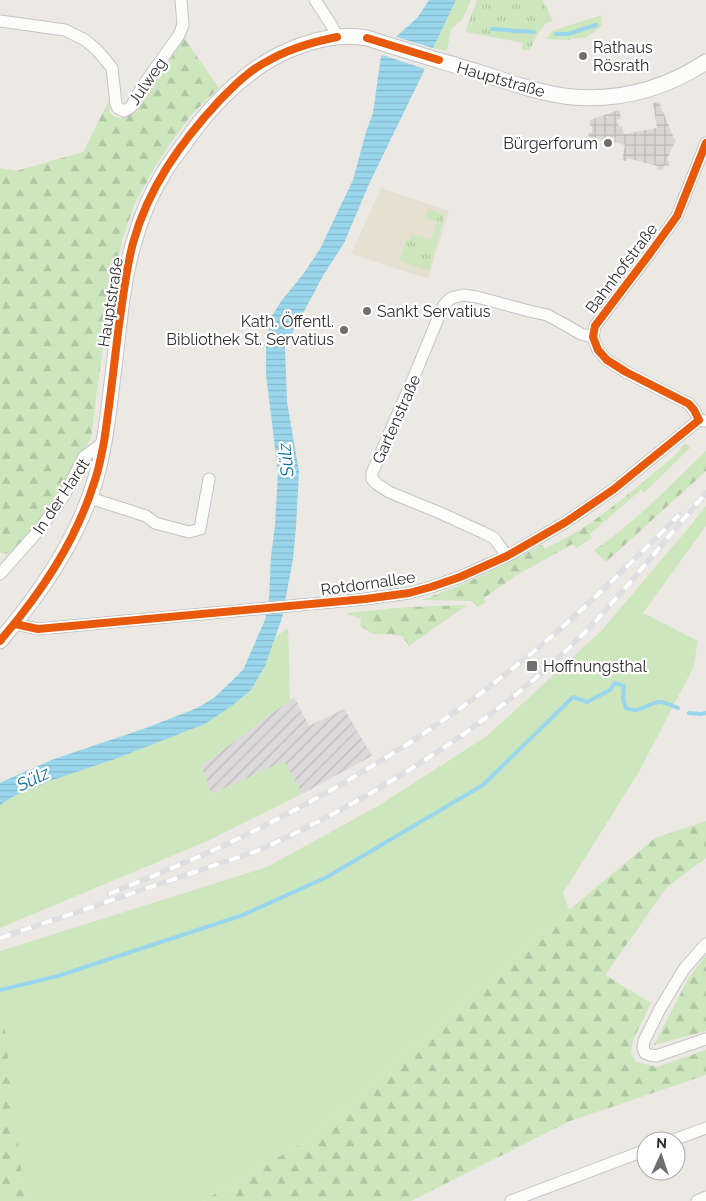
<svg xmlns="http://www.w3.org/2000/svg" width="706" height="1201" font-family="Raleway,sans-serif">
<defs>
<pattern id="industrial-furrows" width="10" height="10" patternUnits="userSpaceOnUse" patternTransform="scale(1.25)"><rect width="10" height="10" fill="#dcd9db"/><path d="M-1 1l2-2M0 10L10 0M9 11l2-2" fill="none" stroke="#bdbbbc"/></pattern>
<pattern id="forest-firs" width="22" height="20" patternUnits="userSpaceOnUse" patternTransform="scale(1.25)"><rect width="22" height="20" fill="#cee6be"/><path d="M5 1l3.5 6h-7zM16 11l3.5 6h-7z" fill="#b1c6a4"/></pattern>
<pattern id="park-tufts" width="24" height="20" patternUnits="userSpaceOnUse" patternTransform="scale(1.25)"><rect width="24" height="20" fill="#cee6be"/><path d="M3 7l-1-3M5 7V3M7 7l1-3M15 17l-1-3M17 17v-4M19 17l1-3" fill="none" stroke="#b1c6a4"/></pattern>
<pattern id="plaza-grid" width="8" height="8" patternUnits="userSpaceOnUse" patternTransform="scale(1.25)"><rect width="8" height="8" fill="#dad6d2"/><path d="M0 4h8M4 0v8" fill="none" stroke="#bbb8b5"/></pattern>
<pattern id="water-rules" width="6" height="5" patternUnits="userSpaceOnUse" patternTransform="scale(1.25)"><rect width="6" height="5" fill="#99d6ec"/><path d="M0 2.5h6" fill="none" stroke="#84b8cb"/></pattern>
</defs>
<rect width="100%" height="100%" fill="#ece8e4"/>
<path fill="url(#industrial-furrows)" d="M294,697L309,726L344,709L372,756L302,794L284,762L211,794L201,766Z"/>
<path fill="#e6e0d3" d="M381,188L449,211L428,279L351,254Z"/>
<g fill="#cee6be">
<path d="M456,0H471L462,20L451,29L447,51L433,48Z"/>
<path d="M601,15L602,26L586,38H571V40L546,39L552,31Z"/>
<path d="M706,506V526L643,613L698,641L693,668L640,770L563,893L569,910L309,1139L203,1201H25L0,998V951L267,867L378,806L487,736L601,631L686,531Z"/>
<path d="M288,628L290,700L201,766L211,794L284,761L302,794L205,842L0,928V805L12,797L50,781L115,759L205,724L233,705L251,690L265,666L274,638Z"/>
</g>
<g fill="url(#forest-firs)">
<path d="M184,38L219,88L192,114L174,138L156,165L134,205L122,240L103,346L91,438L53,505L12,554L0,553V168L16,171L83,152L109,101L110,113L115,117L121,118L136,112Z"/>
<path d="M686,443L690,448L644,493L641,490L590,534L592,538L576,548L573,544L517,575L484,598L485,603L478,607L472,601L422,600L463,584L485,574L542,545L545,549C562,540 580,531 596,519C625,498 653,474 681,450L680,448Z"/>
<path d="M706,451V471L606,562L594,550C634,524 671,484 706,451Z"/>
<path d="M467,605L409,646L402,636L389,634H373L360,626L361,619L346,613L409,607Z"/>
<path d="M706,821V858L667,887L605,975L651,1003L633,1040L631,1052L636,1062L657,1067L706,1050V1075L570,1121L411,1201H203L309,1139L569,910L655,838Z"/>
<path d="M706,955V1031L654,1045L688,979Z"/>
<path d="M0,998H1L25,1201H0Z"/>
</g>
<g fill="url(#park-tufts)">
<path d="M477,0H543L553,21L545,24L537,35L530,50H521L523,43L466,32L467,26Z"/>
<path d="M428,209L445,215L429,271L399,261L406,239L410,240L412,234L431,240L437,222L425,218Z"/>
</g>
<path fill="url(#plaza-grid)" d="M659,102L675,141L667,160L670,162L668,166L665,165L662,170L657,169V166L627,158L626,161L622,160L625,145L614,142L615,138L607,136L606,140L588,137L589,132H592V126L590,125V120L619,110L621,119L617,120L619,127L622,126L624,134L657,128L653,103Z"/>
<path fill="url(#water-rules)" d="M429,0H456L433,48L423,73L369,184L344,243L324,274L285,347L287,402L299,471L296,527L293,559L282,618L265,666L251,690L233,705L205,724L115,759L50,781L12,797L0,805V783L4,781L54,759L146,728L197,708L215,697L243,670L265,620L269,598L271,556L275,526L278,472L266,374V346L271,317L282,300L304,273L320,249L353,180L366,132L373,113L381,56L396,37L418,17Z"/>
<path fill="#ece8e4" d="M393,36L436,49L428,70L379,54Z"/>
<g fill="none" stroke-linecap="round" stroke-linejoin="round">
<g stroke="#99d6ec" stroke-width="4">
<path d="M492,29L534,32"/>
<path d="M556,34H568L596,25"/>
<path d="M689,713L701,714L706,713"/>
<path d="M0,990L58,976L243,915L327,877L483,785L573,697L587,702L610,690L615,683L624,686L623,699L626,708C641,715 648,701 662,702C667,703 673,706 678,708"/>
</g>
<g stroke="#c5c4c5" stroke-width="13">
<g id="street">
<path d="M315,0L332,26L337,37"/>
<path d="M0,21L65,30L85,40L97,50L112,68L116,104L118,108L124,111L131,107L142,87L179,35L183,25L181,0"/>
<path d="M699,420L694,410L689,404L626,372L607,360L598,350L593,337L595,326L651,252L677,216L706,143"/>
<path d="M90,498L146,516L155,523L189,532L200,529L209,479"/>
<path d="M507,556L494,538L482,532L438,512L389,492L377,484L372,479V473L413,379L439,316L444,305L451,298L463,295L477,297L529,311L547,315L562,323L581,334L593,337"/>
<path d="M0,574L39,530L64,496L84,457L104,442"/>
<path d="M15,624L38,629L365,599L409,593L431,587L460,577L507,556L566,522L614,489L699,420L706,421"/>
<path d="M706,944L684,969L661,1007L644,1041L643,1048L645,1053L650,1055L656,1056L706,1039"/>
<path d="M671,1141L706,1128"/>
<path d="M511,1201L646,1150"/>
<path d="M697,1201L706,1197"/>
</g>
</g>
<g stroke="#c5c4c5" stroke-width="17">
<path id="secondary" d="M0,641C40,594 77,541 95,481C106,444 109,405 114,367C119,326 122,282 134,242C141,216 152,191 166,169C172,160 178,152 184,144C202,118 224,93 249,74C279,50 329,30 367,38C406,51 445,62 484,74C512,83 542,94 572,97C620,101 666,88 706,62"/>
</g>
<use href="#street" stroke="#fcfcfb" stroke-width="11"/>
<use href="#secondary" stroke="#fcfcfb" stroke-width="15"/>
<g stroke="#dfdfe1" stroke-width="5.5">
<g id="rail">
<path d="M109,894C150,877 191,861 231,842C311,804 389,759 462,707C502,678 542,646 579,612C613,581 646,548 679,515"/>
<path d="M0,938L257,851C331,818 401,778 468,731C509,701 548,670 584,633C602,615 618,596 635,577C658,549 682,521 706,493"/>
</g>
</g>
<use href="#rail" stroke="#fff" stroke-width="4" stroke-dasharray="11" stroke-linecap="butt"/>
<g stroke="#fff" stroke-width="11">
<g id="cycleway">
<path d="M367,38L439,60"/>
<path d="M15,624L38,629L365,599L409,593L431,587L460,577L507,556L566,522L614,489L699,420L694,410L689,404L626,372L607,360L598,350L593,337L595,326L651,252L677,216L706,143"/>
<path d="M0,641C40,594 75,543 94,483C99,470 101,456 104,442C110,403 114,364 119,325C123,298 126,269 133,243C148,188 181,142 219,101C233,87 248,71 266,62C288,49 312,42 337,37"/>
</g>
</g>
<use href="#cycleway" stroke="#e8590c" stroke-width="8"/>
</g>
<g fill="#706f6e" stroke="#fff" stroke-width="2">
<circle cx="583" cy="56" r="5"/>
<circle cx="608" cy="143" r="5"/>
<circle cx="367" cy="311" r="5"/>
<circle cx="344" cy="330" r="5"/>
<rect x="526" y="660" width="12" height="12" rx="2.5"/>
</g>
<g text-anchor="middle" stroke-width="4.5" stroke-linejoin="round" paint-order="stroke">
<g font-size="16" fill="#2e2e2e" stroke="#fff" text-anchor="start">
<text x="593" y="53">Rathaus<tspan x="593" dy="18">Rösrath</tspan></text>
<text x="598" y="149" text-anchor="end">Bürgerforum</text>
<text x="377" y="317">Sankt Servatius</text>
<text x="334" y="327" text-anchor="end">Kath. Öffentl.<tspan x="334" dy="18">Bibliothek St. Servatius</tspan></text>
<text x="543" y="672">Hoffnungsthal</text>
</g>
<g font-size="16" fill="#2e2e2e" stroke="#fff">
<text transform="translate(501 79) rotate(16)" y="6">Hauptstraße</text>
<text transform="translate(147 81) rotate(-55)" y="6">Julweg</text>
<text transform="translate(621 268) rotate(-53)" y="6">Bahnhofstraße</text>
<text transform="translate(110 302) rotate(-81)" y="6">Hauptstraße</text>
<text transform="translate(396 419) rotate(-66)" y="6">Gartenstraße</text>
<text transform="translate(61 496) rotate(-56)" y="6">In der Hardt</text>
<text transform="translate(368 583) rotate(-8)" y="6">Rotdornallee</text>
</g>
<g font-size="18" font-style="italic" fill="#0d6fa3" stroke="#fff">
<text transform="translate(286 460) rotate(-96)" y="6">Sülz</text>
<text transform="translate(33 779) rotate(-26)" y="6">Sülz</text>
</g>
</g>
<g transform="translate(661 1156) rotate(3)"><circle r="24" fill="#ffffff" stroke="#ababab"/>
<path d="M0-4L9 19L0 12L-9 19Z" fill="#706f6e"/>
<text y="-8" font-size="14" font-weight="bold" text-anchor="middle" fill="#2e2e2e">N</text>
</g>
</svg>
